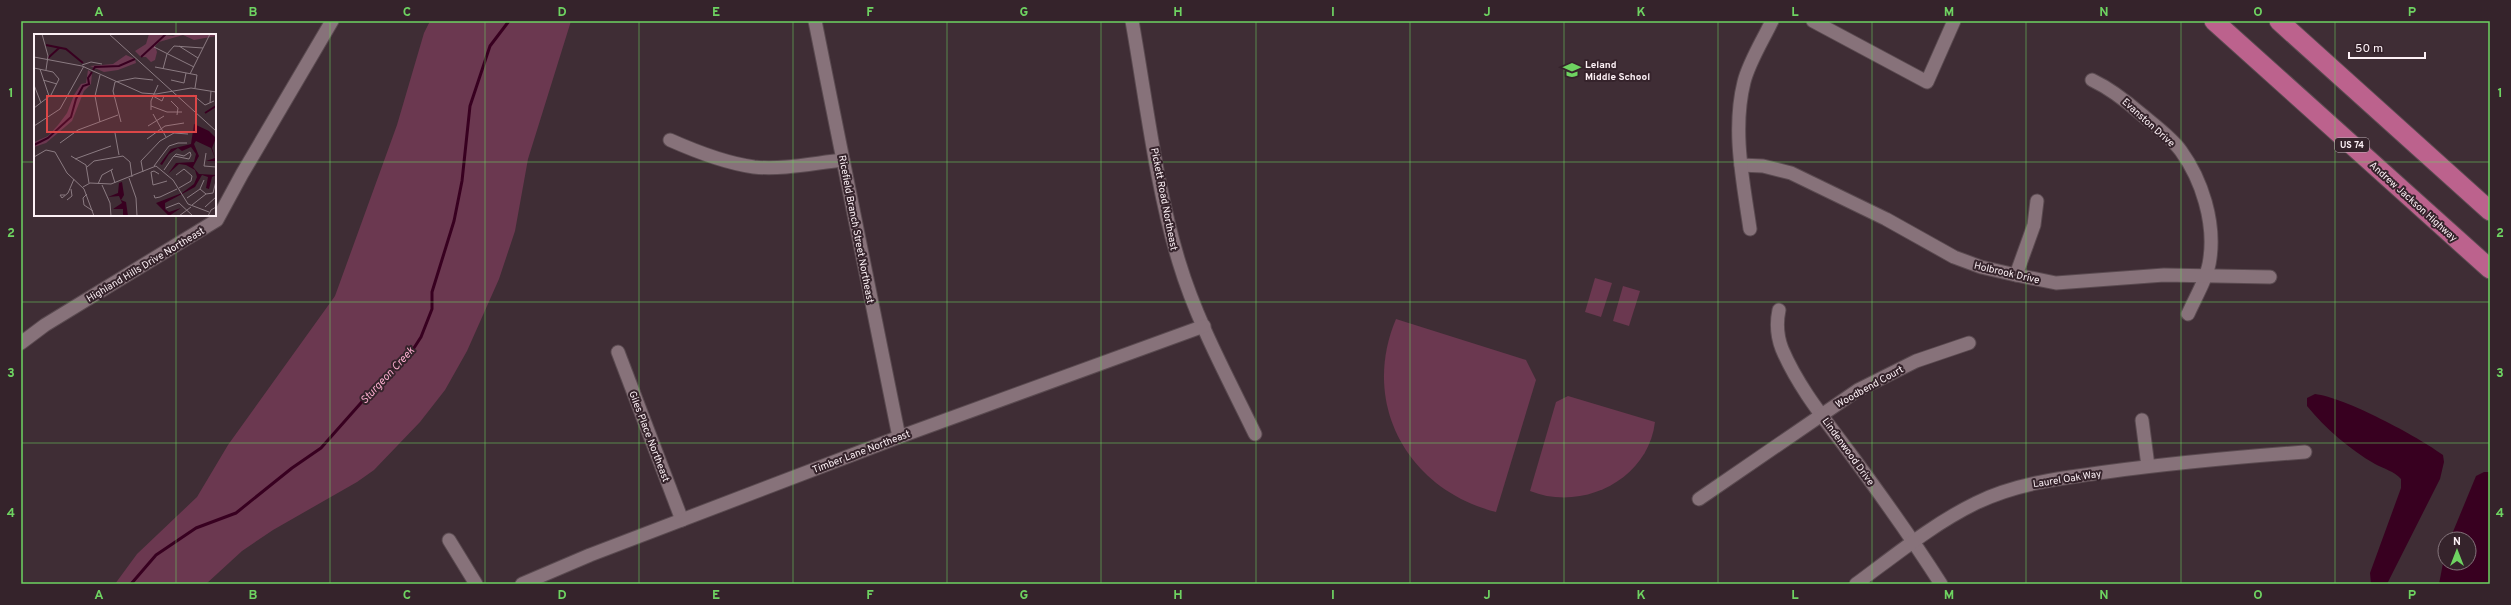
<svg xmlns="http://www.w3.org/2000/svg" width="2511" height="605" font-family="Overpass,sans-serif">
<rect width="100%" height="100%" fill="#3f2d35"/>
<g fill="#6b3850">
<path d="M430,21H571L528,159L515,231L499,279L467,351L445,390L420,422L374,470L357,482L273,530L242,551L206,584H115L137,554L197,497L228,445L335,296L397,125L424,33Z"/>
<path d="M1595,278L1612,283L1601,317L1585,312Z"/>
<path d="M1623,286L1640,291L1629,326L1613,321Z"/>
<path d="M1396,319L1526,360L1536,380L1496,512C1408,490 1360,404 1396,319Z"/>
<path d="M1568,396L1655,422C1648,480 1582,512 1530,491L1556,402Z"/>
</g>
<g fill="#380020">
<path d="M2315,394C2344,397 2419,437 2443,455L2444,462L2440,479L2387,584H2371L2370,573L2401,488V479C2394,471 2384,469 2375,464C2349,449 2326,429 2307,406V398Z"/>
<path d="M2484,472H2490V584H2439L2445,553V563H2469V539H2450L2476,476Z"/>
</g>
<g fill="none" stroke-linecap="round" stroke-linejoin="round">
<path stroke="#380020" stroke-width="3" d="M131,584L156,555L196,528L236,513L292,468L321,448L383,378L412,351L421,337L432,309V292L454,221L462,181L470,106L490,46L509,21"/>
<g stroke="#5a4a50" stroke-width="15">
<g id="minor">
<path d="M815,21L899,437"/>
<path d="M1132,21C1146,99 1156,187 1179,262C1197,322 1228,378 1255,434"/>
<path d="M1813,21L1927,82L1954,21"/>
<path d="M2092,80C2111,89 2125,100 2141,114C2154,125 2171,137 2181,151C2202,180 2215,222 2210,258C2208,277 2196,296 2188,314"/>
<path d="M670,140C697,152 725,163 754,167C783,170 814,163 843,160"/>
<path d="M1741,165L1763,166L1791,173L1886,219L1954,257L1981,267L2016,275L2056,283L2164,275L2270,277"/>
<path d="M1750,229C1743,181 1732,130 1744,82C1749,62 1763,40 1772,21"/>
<path d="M2016,275L2034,225L2037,201"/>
<path d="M1779,310C1776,324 1777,336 1782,349C1799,389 1827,422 1852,456C1883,498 1913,540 1941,584"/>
<path d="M21,343L45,325L217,220L242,174L332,21"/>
<path d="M618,352L682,520"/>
<path d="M2142,420L2148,466"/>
<path d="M1699,499L1858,390L1916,361L1969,343"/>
<path d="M449,540L476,584"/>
<path d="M522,584L590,555L899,437L1204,326"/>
<path d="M1856,584C1894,556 1933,524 1976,503C2017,483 2062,478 2106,472C2172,463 2238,457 2305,452"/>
</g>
</g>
<g stroke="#5a4a50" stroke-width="21">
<g id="highway">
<path d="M2214,21L2490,269"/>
<path d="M2279,21L2490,211"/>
</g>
</g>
<use href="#minor" stroke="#87727a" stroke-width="13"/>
<use href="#highway" stroke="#bc628d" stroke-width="19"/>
</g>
<path fill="none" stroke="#6ed361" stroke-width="1" stroke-opacity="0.55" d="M176,21V35M330,21V584M485,21V584M639,21V584M793,21V584M947,21V584M1101,21V584M1256,21V584M1410,21V584M1564,21V584M1718,21V584M1872,21V584M2026,21V584M2181,21V584M2335,21V584M21,162H35M215,162H2490M176,215V584M21,302H2490M21,443H2490"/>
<defs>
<g id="school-bare" transform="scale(1.38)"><path d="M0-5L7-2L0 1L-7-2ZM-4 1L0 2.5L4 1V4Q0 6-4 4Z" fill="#6ed361" stroke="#35232b" stroke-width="2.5" paint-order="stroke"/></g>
</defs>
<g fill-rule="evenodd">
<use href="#school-bare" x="1572" y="70"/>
</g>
<g text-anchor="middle" stroke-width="4" stroke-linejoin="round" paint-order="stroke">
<rect fill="#35232b" stroke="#c1b3b9" stroke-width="1" x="2335" y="138" width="34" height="14" rx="3"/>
<g font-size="9" font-weight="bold" fill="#fdf1f6">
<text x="2352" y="148">US 74</text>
</g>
<g font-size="10" font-weight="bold" fill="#fdf1f6" stroke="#35232b" text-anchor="start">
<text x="1585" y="68">Leland<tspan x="1585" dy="12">Middle School</tspan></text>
</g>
<g font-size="10" fill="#fdf1f6" stroke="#35232b">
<text transform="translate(2149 122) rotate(42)" y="4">Evanston Drive</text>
<text transform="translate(1165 199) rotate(79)" y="4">Pickett Road Northeast</text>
<text transform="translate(2414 201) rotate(42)" y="4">Andrew Jackson Highway</text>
<text transform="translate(857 229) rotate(79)" y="4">Ricefield Branch Street Northeast</text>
<text transform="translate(145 264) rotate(-31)" y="4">Highland Hills Drive Northeast</text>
<text transform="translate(2007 272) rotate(13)" y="4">Holbrook Drive</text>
<text transform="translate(1869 386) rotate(-29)" y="4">Woodbend Court</text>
<text transform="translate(650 436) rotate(69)" y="4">Giles Place Northeast</text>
<text transform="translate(861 451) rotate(-21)" y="4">Timber Lane Northeast</text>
<text transform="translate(1849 451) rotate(54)" y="4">Lindenwood Drive</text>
<text transform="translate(2067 478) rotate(-9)" y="4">Laurel Oak Way</text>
</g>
<g font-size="11" font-style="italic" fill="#f9accd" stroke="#35232b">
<text transform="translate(387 375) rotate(-47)" y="4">Sturgeon Creek</text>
</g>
</g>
<g transform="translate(34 34)">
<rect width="182" height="182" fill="#3f2d35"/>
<path d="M115,0L139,2L144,0H182V2L160,6L149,1L125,8L121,12L123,18L121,26L117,28L112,23H107L101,17L112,10ZM92,21L101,25L102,29L84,36L70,38L56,32L79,30ZM54,36L58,39L57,50L50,57L38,87L12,109L0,113V108L14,102L24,91L33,79L40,61L47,50L52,49Z" fill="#6b3850"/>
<path d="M160,90L175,97L182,104L178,114L182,127H172L181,124L177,114L162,107L160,110L165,122L159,133L165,140L182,141L178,143L175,155L172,154L174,143L168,141L161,153L131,169V175L135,178L147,174L135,182L122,169L148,159L160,150L163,143L161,136L152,131L145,130L134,140L142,129L160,128L162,120L157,113L148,117L144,114L135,120L128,131L126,130L137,115L157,110ZM88,148L90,161L87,166L92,168L94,182H89V175H79L88,169L85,162L74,163L84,159L85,149Z" fill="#380020"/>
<path fill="none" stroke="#380020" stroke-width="2" d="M12,11L32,15L49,29M107,23L132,0M14,24L25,14M59,36L61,33L85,32L101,25M171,79L182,72M0,111L14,104L37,83L42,65L49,52L55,50L54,44L58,38"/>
<path fill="none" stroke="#8b7b82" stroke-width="1" d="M8,0L14,22L12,36M75,0L182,97M145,12L164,24M120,13L160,33M0,23L48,32L108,59L122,60L157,54L182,58M48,31L57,28L68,30M121,33L163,41L161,54M0,34L19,38L25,45L17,61L0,74M6,35L15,62M129,35L133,20L140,12L169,14M156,40L176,0M66,41L61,62L66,88M9,46L23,50M137,46L150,49L152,39M0,51L7,69M159,61L171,71L180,67M119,62L128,67L130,62M137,67L144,74L143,81M176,69L177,57M117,72L133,78H148M117,76V67L124,51M119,80L132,103M87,88L79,57L81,48L101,44L119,46M0,92L26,75L50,32M114,92L130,82M81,99L85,121M113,105L131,92L150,89M26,109L44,96L84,81M172,119L170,132L182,133M37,122L52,131L55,149M0,123L12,116L21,118L33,139L50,155L60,182M41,125L77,112M120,132L135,112L144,109H153M53,133L60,127L89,122L96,128L98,143M77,136L81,149M130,136L139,123L142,120L150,122L156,118L157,121L155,125L140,122M109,138L107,127L126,107L140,99L154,100M125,140L120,137L117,138L119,151L133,147M142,141L150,135L158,142L157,147L145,154M95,144L102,164L103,182M64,150L68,141L79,135M68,151L76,169L77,182M49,153L56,149L77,150L122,132L139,146L154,170L175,178M166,155L172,160L179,159M179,159L182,147M53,160L49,164L50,171L59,177M31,161H26L28,164L34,159L40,145M120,161L121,164L126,163L143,155M153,164L166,155L170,146M33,166L38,162L37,155M158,171L172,160M171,173L182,163M132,174L145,169L159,182M145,182L157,173M174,182L177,176L182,173"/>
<path fill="#dc4647" fill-opacity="0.15" stroke="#dc4647" stroke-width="2" d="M13,62H162V98H13Z"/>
<rect width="182" height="182" fill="none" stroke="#fdf1f6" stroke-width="2"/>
</g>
<rect width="2511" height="605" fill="none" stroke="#35232b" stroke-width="44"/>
<g transform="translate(2457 551)"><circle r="19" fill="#35232b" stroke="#85757c"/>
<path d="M0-3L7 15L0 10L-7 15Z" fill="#6ed361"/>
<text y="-6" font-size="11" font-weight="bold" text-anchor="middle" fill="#fdf1f6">N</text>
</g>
<path d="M2349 52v6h76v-6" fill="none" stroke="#fdf1f6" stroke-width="2"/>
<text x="2355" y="52" font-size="12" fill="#fdf1f6" stroke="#35232b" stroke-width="3" paint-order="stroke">50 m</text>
<rect x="22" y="22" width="2467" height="561" fill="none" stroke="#6ed361" stroke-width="1.5"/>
<g font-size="13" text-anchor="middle" font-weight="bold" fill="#6ed361">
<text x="99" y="16">A</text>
<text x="253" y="16">B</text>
<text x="407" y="16">C</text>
<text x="562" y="16">D</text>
<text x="716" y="16">E</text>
<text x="870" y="16">F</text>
<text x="1024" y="16">G</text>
<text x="1178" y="16">H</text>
<text x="1333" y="16">I</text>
<text x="1487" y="16">J</text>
<text x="1641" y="16">K</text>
<text x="1795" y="16">L</text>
<text x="1949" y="16">M</text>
<text x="2104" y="16">N</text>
<text x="2258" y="16">O</text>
<text x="2412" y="16">P</text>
<text x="11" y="97">1</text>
<text x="2500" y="97">1</text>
<text x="11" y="237">2</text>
<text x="2500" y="237">2</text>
<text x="11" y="377">3</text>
<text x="2500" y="377">3</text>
<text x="11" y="517">4</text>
<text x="2500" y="517">4</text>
<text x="99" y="599">A</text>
<text x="253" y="599">B</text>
<text x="407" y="599">C</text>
<text x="562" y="599">D</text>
<text x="716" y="599">E</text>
<text x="870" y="599">F</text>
<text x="1024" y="599">G</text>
<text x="1178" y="599">H</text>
<text x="1333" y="599">I</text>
<text x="1487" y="599">J</text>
<text x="1641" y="599">K</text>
<text x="1795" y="599">L</text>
<text x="1949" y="599">M</text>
<text x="2104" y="599">N</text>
<text x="2258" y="599">O</text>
<text x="2412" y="599">P</text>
</g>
</svg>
